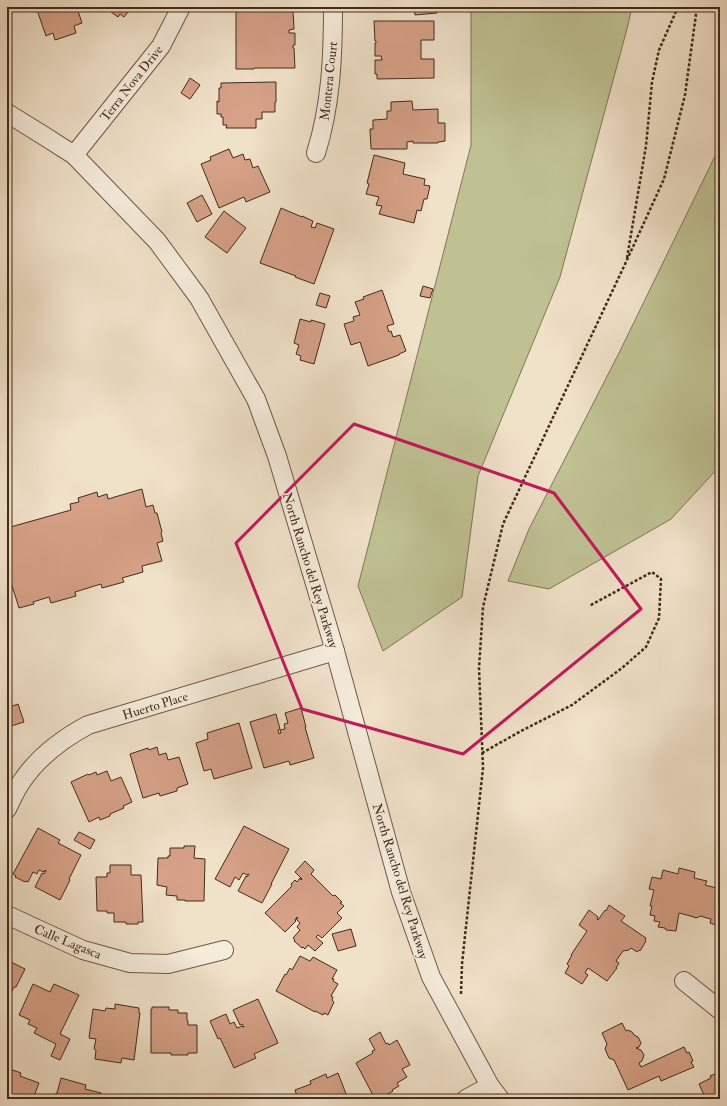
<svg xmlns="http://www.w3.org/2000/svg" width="727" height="1106" font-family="'IM FELL Double Pica',serif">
<rect width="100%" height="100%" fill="#f0e1c9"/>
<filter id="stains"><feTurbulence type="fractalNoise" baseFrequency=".005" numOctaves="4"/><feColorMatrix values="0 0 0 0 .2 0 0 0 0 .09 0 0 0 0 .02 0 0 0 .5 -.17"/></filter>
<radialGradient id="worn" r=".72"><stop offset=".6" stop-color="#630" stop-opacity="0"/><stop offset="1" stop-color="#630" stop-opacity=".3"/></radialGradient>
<g fill="#bfc193" stroke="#807656">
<path d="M471,7H632L628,25L560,277L478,476L462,597L383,651L358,586L471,145Z"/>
<path d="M720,142V466L671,519L549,589L508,581L529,529L620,351L715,156Z"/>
</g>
<g fill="#d6a187" stroke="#422b19">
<path d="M36,7H79L77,8L82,23L74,26L76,33L55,40L53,33L46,36Z"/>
<path d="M109,7H132L124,17L120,14L118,17L107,9Z"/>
<path d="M414,7H436L437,13L415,15Z"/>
<path d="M236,11H293L294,29L289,30V33H295V45H293V48H294L295,68H254V69H236Z"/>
<path d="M374,21H434V40H421V59H434V78L377,79V74H375V60H382L381,56H375V43H376V41H375Z"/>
<path d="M190,78L200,85L190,99L181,93Z"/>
<path d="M276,82V102H275V112H262V119H256V128H226L227,125H223V117H221V114H217V101L219,102V88H221V83Z"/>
<path d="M412,101L413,110L438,109V123H445V141L438,142V143H413V141L407,142V149H371L370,129H373V120L387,119V111H391V102Z"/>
<path d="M229,149L233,158L243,154L245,160L250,159L253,168L258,166L270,192L246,202L244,197L219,208L201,164L211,160L210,157Z"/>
<path d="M374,155L405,163L403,174L425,179L424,185L430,186L427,199H424L421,211L417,210L414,223L379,214L382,206L376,205L379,197L366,194L369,184L367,183Z"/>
<path d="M202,195L212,214L197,222L187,203Z"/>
<path d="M281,208L302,217V216L313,221L311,227L315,228L317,223L334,229L314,284L295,277L296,276L260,263Z"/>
<path d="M224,211L246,228L227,253L205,237Z"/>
<path d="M423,286L433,289L430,298L420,296Z"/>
<path d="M382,290L394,324L387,326L389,332L391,331L393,337L400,335L406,351L399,354V355L368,366L360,342L351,345L344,324L354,321L353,317L360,315L355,302L364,299L363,297Z"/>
<path d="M320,293L330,296L326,308L316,305Z"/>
<path d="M300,319L311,322V320L325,324L314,364L300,360L301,356L296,354L299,345L294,343Z"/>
<path d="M142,489L146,507L153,505L155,513H157L162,532L161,533L163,541L157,543L162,561L142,566L143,572L122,578L124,582L102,588L101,584L75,592L76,596L51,603L49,597L33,602L34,604L19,608L9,576H7V528L71,510L70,504L79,502L78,498L97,492L98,497L107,494L108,499Z"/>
<path d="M18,704L24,722L11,726L7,715V708Z"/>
<path d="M301,708L306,727H305L314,758L290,765L289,761L264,768L250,722L276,714L280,729L278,730L279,734L281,733L280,730L285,729L284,724L288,723L285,713Z"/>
<path d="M239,723L252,768L214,779L211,769L204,771L196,743L208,739L207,733Z"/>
<path d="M157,747L159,755L166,753L168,760L179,757L188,784L177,788V791L160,796L159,793L143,798L130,754L148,748L149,750Z"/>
<path d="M107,771L111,781L121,777L132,802L123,806L124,808L110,814V816L100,820L99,817L89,822L71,782L88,774L89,775L96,772L97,775Z"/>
<path d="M244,826L289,849L271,884H272L262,903L238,891L246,876L247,877L249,874L247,875L243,873L239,880L235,877L230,887L215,879Z"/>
<path d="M38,828L60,840L58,843L81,855L69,879L70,880L60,900L35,887L42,873L44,874L46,871L45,870L44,872L39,870L37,874L33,872L28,882L26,881L25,882L15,877L16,876L13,874Z"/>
<path d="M79,832L95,840L90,849L74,840Z"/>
<path d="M184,846H195L194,858L205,859L204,901H185V900H177V896L166,895L167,887L157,885L158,858H168V856H170V848H184Z"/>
<path d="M305,861L314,870L311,874L333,896L335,895L342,902L340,903L344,906L337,913L342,918L322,938L318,935L316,937L323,943L315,951L308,945L305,949L303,947L302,948L294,941L295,940L293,938L300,930L297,927L300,923L296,919L298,918L297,917L295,920L296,921L285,932L265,913L292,886L291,884L295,880L297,882L300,878L301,880L302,879L295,872Z"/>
<path d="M110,865H131V875H141L143,922H138V924H126V922H114V913H107V911H97L96,877H107V873H110Z"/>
<path d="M679,868L695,872L694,878L707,881L705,885L720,889V928L718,927L716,925L710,923L711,919L700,916L699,917L695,918L694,917L679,913L676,931L666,930L665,928L658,927L660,922L654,921L655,916L650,915L652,906H650L654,890L649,889L652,877L661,879L663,870L678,874Z"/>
<path d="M609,905L625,916L621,921L646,938L645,940L646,941L640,951L639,950L637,952L631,948L629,950L623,951L616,961L619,963L616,968H617L607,981L588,968L585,973L588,975L582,984L565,973L569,966L567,964L572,955H571L587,931L579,925L589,910L598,917L597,919L598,920L605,910L606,911Z"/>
<path d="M351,929L356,946L338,951L332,934Z"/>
<path d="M300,956L310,961L313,957L337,970L332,979H334L333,981L338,984L331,996L333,997L332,1000L334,1002L328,1015L324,1013L323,1015L315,1011V1012L276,991L285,974L286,975L290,968L292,970Z"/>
<path d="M7,960L25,969L16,987H14L7,1001Z"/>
<path d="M33,984L50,992L54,984L79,995L60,1034L70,1039L60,1060L51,1056L56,1044L34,1033L37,1028L28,1024L30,1020L19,1015Z"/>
<path d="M258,999L278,1043L254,1054L256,1058L234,1068L220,1038L218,1039L210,1021L226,1014L230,1024L234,1022L237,1028L242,1026L243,1027H244L242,1024L240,1025L233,1010Z"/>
<path d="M115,1004L139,1008V1013H140L134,1060L122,1058L121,1063L95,1059L96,1050L94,1049L96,1039L89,1038L93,1009L105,1011L106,1008L115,1009Z"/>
<path d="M152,1007H169V1010H178V1013H187V1021H188V1025H197V1053H188V1055H171V1053H151V1009H152Z"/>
<path d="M622,1023L626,1031L628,1030L632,1032L634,1035L638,1037L641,1043L639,1047L636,1048L641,1050L644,1055L642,1061L639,1063L641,1067L684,1047L687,1053L689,1052L693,1061L691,1062L694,1067L661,1081L659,1076L628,1090L614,1060L609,1058L605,1049L607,1044L602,1033Z"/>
<path d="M380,1032L386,1044L388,1043L389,1045L397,1040L410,1065L402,1069L407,1077L397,1083L399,1086L392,1090L393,1091L379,1099H375L356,1063L373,1053L372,1051L375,1050L369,1039Z"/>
<path d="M7,1068L21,1073L20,1076L39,1083L33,1099H7Z"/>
<path d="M720,1072V1099H695L704,1095L699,1084L711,1078L710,1076Z"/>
<path d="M338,1073L348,1099H298L295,1090L311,1084L310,1081L326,1074L327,1078Z"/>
<path d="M61,1078L86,1085L85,1089L101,1093V1099H54L56,1093H57Z"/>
</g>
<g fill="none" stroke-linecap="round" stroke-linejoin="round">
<g stroke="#6e5845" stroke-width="20">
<g id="minor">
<path d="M7,113L41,134L74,155L157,241L199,298L256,399L277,456L335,651L401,892L431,977L490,1086L500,1099"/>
<path d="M316,153C331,105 333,57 333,7"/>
<path d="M74,155L161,46L181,7"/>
<path d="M7,809C12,799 16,789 22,781C39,756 62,739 88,725L335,651"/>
<path d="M7,915L83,950L130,963L168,964L224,950"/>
<path d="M684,981L720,1010"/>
<path d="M466,1099L490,1086"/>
</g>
</g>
<g stroke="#422b19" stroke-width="2.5" stroke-dasharray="3 2" stroke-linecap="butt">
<path d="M627,258L646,146L652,82L659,50L678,7"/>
<path d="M482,753L521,731L572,705L622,668L646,647L659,618L661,579L652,572L589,606"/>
<path d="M461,994L462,964L483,768L479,668L483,607L503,524L626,262L664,179L685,95L697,7"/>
</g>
<use href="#minor" stroke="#f5ecdc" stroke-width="18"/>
</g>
<path fill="none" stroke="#c2185b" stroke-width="3" stroke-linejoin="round" d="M354,424L554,493L641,609L463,754L302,709L236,543Z"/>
<g text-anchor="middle" stroke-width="3.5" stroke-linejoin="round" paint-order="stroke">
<g font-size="13" fill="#422b19" stroke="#f5ecdc">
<text transform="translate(328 81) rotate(-84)" y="5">Montera Court</text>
<text transform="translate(131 83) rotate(-52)" y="5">Terra Nova Drive</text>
<text transform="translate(311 570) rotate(73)" y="5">North Rancho del Rey Parkway</text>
<text transform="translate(155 705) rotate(-17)" y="5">Huerto Place</text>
<text transform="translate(401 881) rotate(73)" y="5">North Rancho del Rey Parkway</text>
<text transform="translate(68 941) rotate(22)" y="5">Calle Lagasca</text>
</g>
</g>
<rect width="727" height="1106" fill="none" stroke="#f0e1c9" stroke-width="24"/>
<rect x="8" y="8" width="711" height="1090" fill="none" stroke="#422b19" stroke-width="2"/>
<rect x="12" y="12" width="703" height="1082" fill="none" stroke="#422b19"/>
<rect width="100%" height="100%" filter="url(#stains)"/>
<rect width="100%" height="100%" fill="url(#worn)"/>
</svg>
